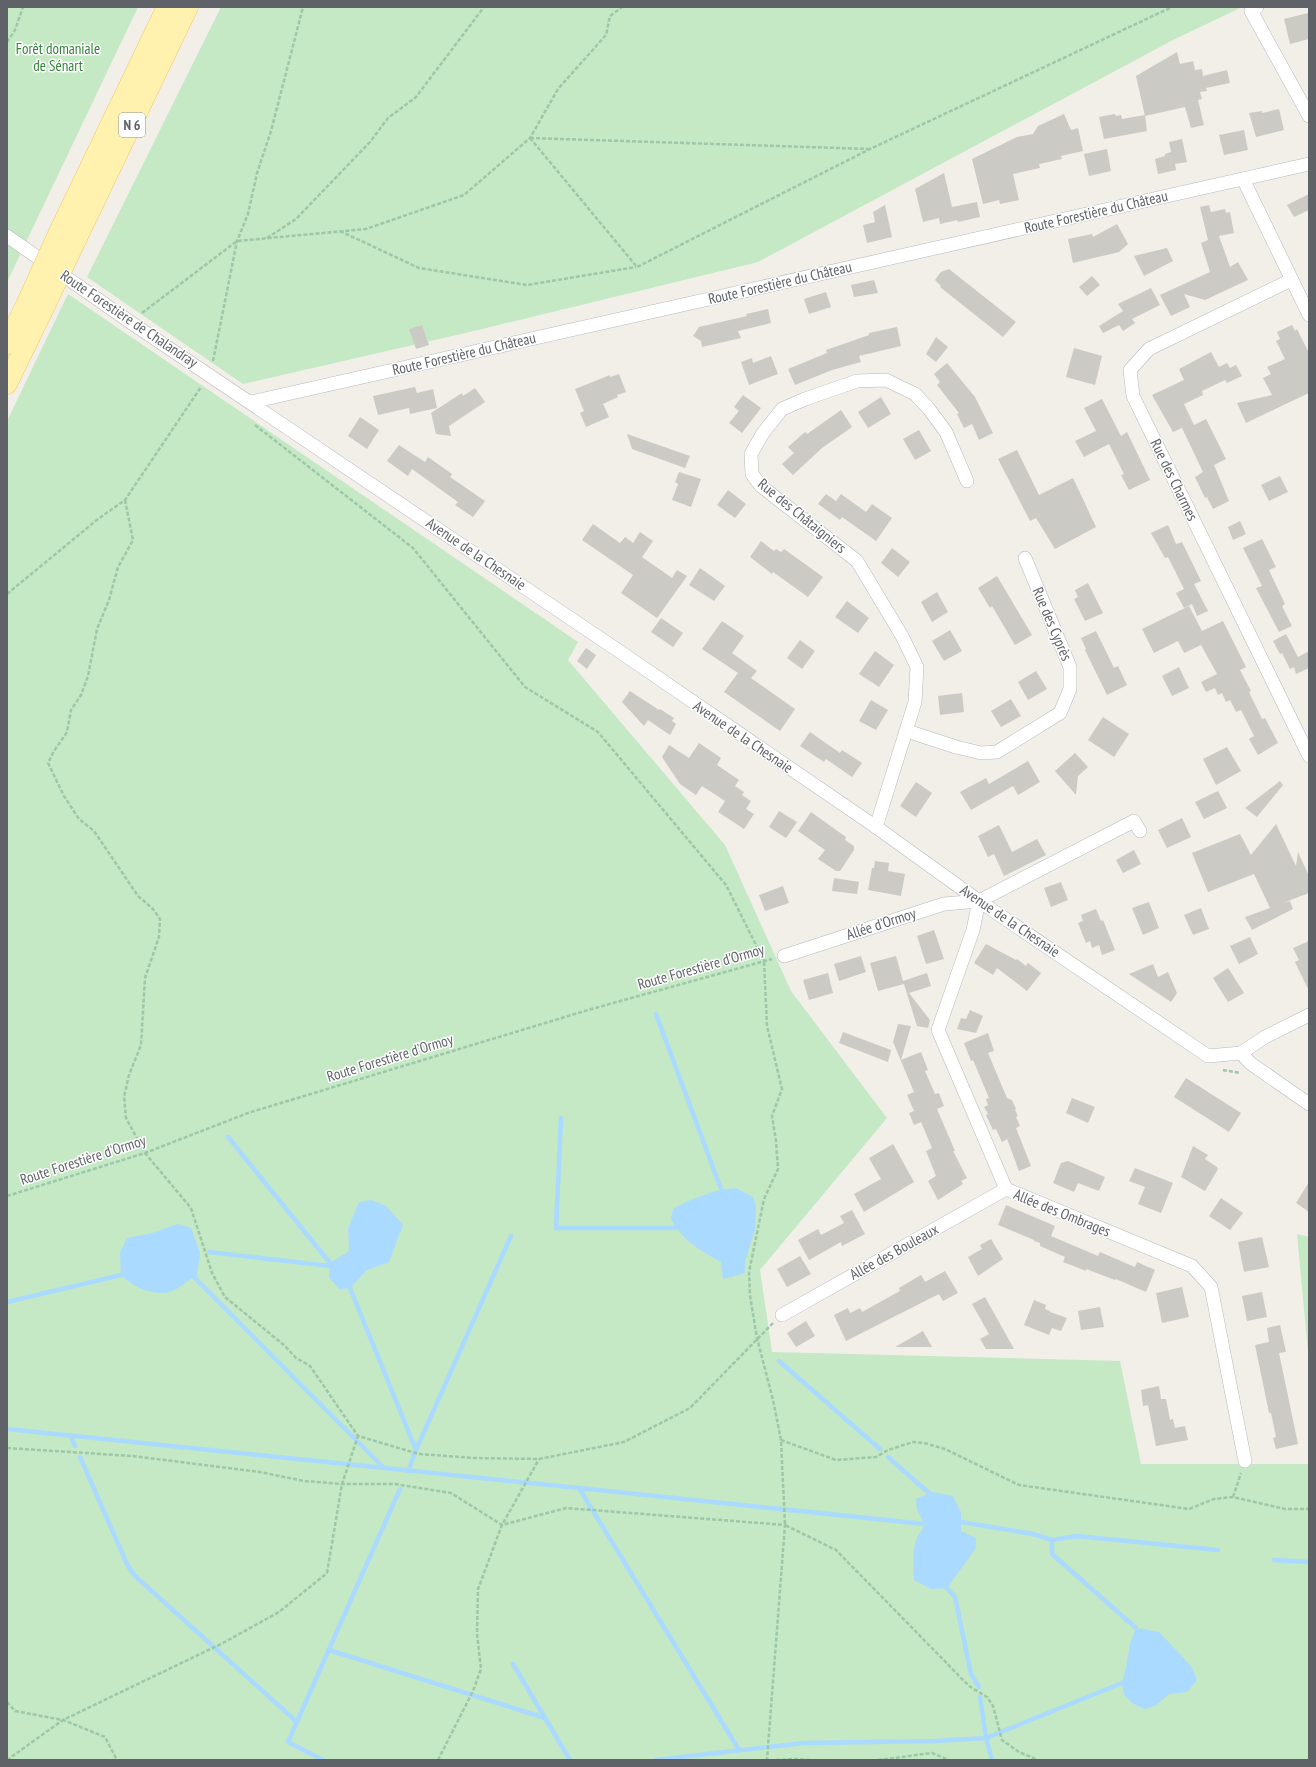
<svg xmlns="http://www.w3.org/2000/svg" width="1316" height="1767" font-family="'PT Sans Narrow',sans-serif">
<rect width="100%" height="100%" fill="#f1efe8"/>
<g fill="#c5e8c5">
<path d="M7,7H138L7,282Z"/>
<path d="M221,7H1242L1171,41L758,262L474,331L243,384L87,277Z"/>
<path d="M68,294L578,642L568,660L725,845L791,991L887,1118L760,1270L772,1352L1120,1361L1141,1464H1309V1760H7V421Z"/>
<path d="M1297,1234L1309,1237V1362Z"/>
</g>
<g fill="#aadaff">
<path d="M736,1188L753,1197L756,1206L755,1229L745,1261V1273L723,1279L721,1262C701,1251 682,1240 671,1219L673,1209C693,1198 713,1190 736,1188Z"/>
<path d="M371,1200L386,1206L403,1225L389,1262L367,1270L350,1288L339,1289L329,1277L330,1263L349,1251L348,1229L359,1202Z"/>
<path d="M178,1224L191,1228L200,1253L197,1275C190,1279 177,1290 170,1292C152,1296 133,1287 121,1275L120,1253L127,1238L152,1233Z"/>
<path d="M933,1492L953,1496L961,1512V1531L976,1538V1548L947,1588L931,1589L914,1580C913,1566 912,1552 917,1538C919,1533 923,1530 924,1524L917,1509L916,1499Z"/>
<path d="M1136,1628L1159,1632L1191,1666L1197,1680L1187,1692L1169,1694L1155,1706L1144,1709L1132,1703L1124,1694L1122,1683L1126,1667L1130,1644Z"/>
</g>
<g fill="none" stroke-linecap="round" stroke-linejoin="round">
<g stroke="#aadaff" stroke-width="4.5">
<path d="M656,1014L721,1189"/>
<path d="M561,1118L556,1228H676"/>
<path d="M228,1137L330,1263"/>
<path d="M209,1252L330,1266"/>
<path d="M194,1277L384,1468"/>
<path d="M350,1288L416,1450L408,1471"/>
<path d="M7,1302L121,1275"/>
<path d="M779,1361L880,1449"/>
<path d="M7,1429L925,1524"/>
<path d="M70,1435L75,1446"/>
<path d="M416,1450L511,1236"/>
<path d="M80,1457L127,1564L134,1575L297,1722"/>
<path d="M888,1457L930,1494"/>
<path d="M579,1488L739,1750"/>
<path d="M961,1522L1033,1534L1052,1540L1077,1536L1218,1550"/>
<path d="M1052,1540V1554L1136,1628"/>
<path d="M1274,1560L1309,1562"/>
<path d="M947,1588L955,1597L971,1674L979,1687"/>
<path d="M329,1650L545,1718"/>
<path d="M513,1664L570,1760"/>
<path d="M980,1697L986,1738L992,1760"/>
<path d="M323,1760L288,1742L400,1489"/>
<path d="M656,1760L804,1743L936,1741L986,1738L1122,1683"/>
</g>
</g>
<g fill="#cccac5">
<path d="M1308,13L1309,39L1290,44L1284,19Z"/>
<path d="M1177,52L1180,64L1193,61L1195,70L1202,69L1203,76L1227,70L1230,83L1206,88L1207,91L1200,92L1202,99L1198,100L1204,125L1191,128L1185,107L1145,116L1136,76Z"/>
<path d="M1279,109L1284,130L1256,137L1249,113L1262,111V113Z"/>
<path d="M1064,114L1071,130L1078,128L1083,151L1061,156L1062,159L1039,164L1040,168L1013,174L1019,200L1000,204L999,200L983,204L972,159L1017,137L1033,134L1038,126Z"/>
<path d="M1115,114L1116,116L1121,115L1122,119L1145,115L1147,131L1104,139L1099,117Z"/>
<path d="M1244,130L1248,150L1224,155L1219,135Z"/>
<path d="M1182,139L1187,162L1175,164L1176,170L1158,174L1155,159L1165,156V154L1171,152L1169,142Z"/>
<path d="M1107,149L1111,171L1089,176L1084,154Z"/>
<path d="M944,173L952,207L977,202L980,217L958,222L957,220L940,224L939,218L923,222L915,189Z"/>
<path d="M1309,194V210L1294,217L1287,205Z"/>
<path d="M885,205L892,237L867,243L863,225L875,222L873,212Z"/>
<path d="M1209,205L1211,212L1225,209L1226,213L1230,212L1234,233L1219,236L1230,267L1238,262L1248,280L1205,300L1184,294L1190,307L1171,316L1160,295L1210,272L1201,243L1208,240L1200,207Z"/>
<path d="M1117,224L1128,244L1119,252L1073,263L1068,239L1092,234L1093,237Z"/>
<path d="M1167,248L1173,261L1144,276L1134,256Z"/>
<path d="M949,269L1016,322L1003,337L940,287L941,286L935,280L941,272Z"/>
<path d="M1092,276L1100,285L1087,296L1079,287Z"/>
<path d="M874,280L878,293L854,297L851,285Z"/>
<path d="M1151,288L1160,305L1132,319L1135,323L1123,331L1119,325L1103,333L1099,326L1123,311L1118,304Z"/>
<path d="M826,292L831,307L809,314L804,299Z"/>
<path d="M768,309L771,323L738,331L741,338L702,347L701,341L693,336L699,327L747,316L746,314Z"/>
<path d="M422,325L429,345L416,349L409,329Z"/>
<path d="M1292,325L1295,331L1297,329L1309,353V393L1246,423L1237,403L1272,395L1263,378L1271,374L1267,367L1285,359L1276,341L1280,339L1277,332Z"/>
<path d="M897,327L901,346L859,356L861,362L832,370L795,385L788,369L827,353L826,350L869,335V333Z"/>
<path d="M936,337L948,347L936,362L926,354Z"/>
<path d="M1074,348L1102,356L1095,385L1066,377Z"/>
<path d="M1211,352L1219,367L1227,363L1230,368L1236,365L1242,376L1227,383L1225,380L1202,391L1203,395L1184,404L1194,425L1206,419L1226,459L1214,465L1229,501L1213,509L1207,497L1205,498L1195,477L1203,472L1182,428L1173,432L1152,395L1184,380L1179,369Z"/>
<path d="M771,356L778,374L749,385L741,362L752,358L753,363Z"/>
<path d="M947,363L975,397L993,433L979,440L972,424L964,428L957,414L959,413L937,385L940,382L934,374Z"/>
<path d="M619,374L626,392L617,395L618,397L603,404L609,417L586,427L580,413L584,411L575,389L610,375V377Z"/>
<path d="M415,387L417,393L433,389L437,408L410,414L409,408L378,415L373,396Z"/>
<path d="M475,388L485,402L449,426L451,436L436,434L431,413L462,393L463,396Z"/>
<path d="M743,395L761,408L742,433L729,423L739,411L734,407Z"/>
<path d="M881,397L891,414L868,428L858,412Z"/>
<path d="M1102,399L1121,436L1127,432L1150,480L1129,490L1121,475L1124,474L1109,444L1084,457L1075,441L1096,431L1084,408Z"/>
<path d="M841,410L852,427L822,448L793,475L782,464L794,453L788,447L805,432L807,434Z"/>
<path d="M360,417L379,430L367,449L348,436Z"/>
<path d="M919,430L931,451L915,460L903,439Z"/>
<path d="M627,434L690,456L685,468L632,449Z"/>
<path d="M399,445L425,462L428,457L452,474L450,477L485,501L473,517L455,505L458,502L412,469L408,476L387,461Z"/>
<path d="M1017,450L1039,495L1073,478L1096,527L1055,549L1036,518L1030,521L998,459Z"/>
<path d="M679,472L701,479L691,507L672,500L678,484L675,482Z"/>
<path d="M1280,476L1288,492L1269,501L1261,485Z"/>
<path d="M728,490L746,504L735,518L717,505Z"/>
<path d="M826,494L836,501L841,494L866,512L872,504L892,518L876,541L842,517L840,520L818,504Z"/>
<path d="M1240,521L1246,534L1233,540L1228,527Z"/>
<path d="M593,524L620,543L625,537L633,543L640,532L653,541L642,557L672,578L677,570L687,576L657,618L621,593L633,575L582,540Z"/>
<path d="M1168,525L1176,544L1182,542L1201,581L1194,584L1208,611L1197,616L1192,604L1184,608L1176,593L1184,589L1168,557L1165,558L1151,533Z"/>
<path d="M1262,539L1276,567L1269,570L1285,604L1282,606L1292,626L1279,632L1256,588L1262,586L1243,548Z"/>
<path d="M761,541L774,551L776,549L781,552L784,549L823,577L808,597L773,572L772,574L750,557Z"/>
<path d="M892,548L910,562L898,577L881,563Z"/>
<path d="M700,568L725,586L714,601L689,585Z"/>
<path d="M997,576L1032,635L1015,645L992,606L990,608L978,588Z"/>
<path d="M1088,583L1103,613L1085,621L1074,599L1078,597L1075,590Z"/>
<path d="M937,592L948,612L932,622L921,602Z"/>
<path d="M847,601L869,618L858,633L835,617Z"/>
<path d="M1189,606L1202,631L1223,621L1246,667L1240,670L1251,691L1249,692L1262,719L1265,718L1278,743L1258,755L1249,739L1254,736L1241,710L1236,712L1230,700L1226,702L1222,693L1218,695L1215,688L1206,692L1201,682L1217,674L1201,645L1184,653L1178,641L1154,653L1142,629Z"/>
<path d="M661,618L683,633L673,647L651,632Z"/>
<path d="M722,621L744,636L732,653L757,671L751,678L795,709L780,731L724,692L738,673L702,649Z"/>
<path d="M950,630L962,651L944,661L932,641Z"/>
<path d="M1096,631L1114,668L1118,666L1127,685L1107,695L1085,650L1086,649L1081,638Z"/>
<path d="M1286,634L1298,657L1309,651V668L1296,674L1294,667L1290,669L1282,653L1280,654L1273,641Z"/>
<path d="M800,640L815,651L802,669L787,658Z"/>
<path d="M586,648L596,655L587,669L577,661Z"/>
<path d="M875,651L894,665L879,687L859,674Z"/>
<path d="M1179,667L1189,688L1172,696L1162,676Z"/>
<path d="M1036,671L1047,689L1028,700L1018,682Z"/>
<path d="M630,691L659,710L660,709L674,718L672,721L676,724L670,735L648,720L644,726L622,702Z"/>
<path d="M962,693L964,712L940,715L938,696Z"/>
<path d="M1011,699L1021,716L1001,727L991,711Z"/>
<path d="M871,700L888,710L876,730L859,721Z"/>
<path d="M1103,717L1129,734L1114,757L1088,740Z"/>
<path d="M810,732L840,753L842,750L862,763L852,777L826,759L824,762L800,746Z"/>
<path d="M699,743L721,758L717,765L739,780L735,786L744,792L742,795L751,801L746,809L754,814L744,829L718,812L725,801L702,786L696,795L680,784L662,757L669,745L689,758Z"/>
<path d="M1227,747L1241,771L1216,785L1203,759Z"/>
<path d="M1075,753L1088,767L1078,776L1076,795L1055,771Z"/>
<path d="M1028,761L1040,782L1018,795L1013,786L971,810L960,792L986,778L989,784Z"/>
<path d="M1280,781L1283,785L1257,817L1245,808Z"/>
<path d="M916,782L932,793L916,817L900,806Z"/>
<path d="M1218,791L1227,808L1204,819L1195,802Z"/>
<path d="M779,811L797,822L786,838L769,827Z"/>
<path d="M811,812L846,837L845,840L854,846V850L840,871H836L818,859L825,850L798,831Z"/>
<path d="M1182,818L1191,837L1167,848L1158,830Z"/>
<path d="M1276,824L1296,866L1298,852L1309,876V893L1283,903L1290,901L1293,909L1252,930L1245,917L1270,908L1254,874L1208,892L1192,853L1240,834L1251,855Z"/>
<path d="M999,825L1012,852L1037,839L1046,855L1004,876L994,854L988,857L978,836Z"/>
<path d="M1134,850L1141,864L1123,873L1116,860Z"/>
<path d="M875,861L889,863L888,871L905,874L901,896L868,890L872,868H874Z"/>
<path d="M834,878L859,882L857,894L832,891Z"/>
<path d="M1061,882L1068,900L1051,907L1044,888Z"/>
<path d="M783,886L789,903L765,911L759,895Z"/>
<path d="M1149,902L1159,928L1143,935L1132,908Z"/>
<path d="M1201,908L1209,929L1193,935L1184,915Z"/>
<path d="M1096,909L1101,921L1103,920L1115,950L1102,955L1099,945L1092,948L1090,941L1086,943L1078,923L1083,921L1081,915Z"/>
<path d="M934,930L944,959L926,964L917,936Z"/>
<path d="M1250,937L1258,954L1239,964L1230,946Z"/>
<path d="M1309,941V991L1295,962L1299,960L1293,948Z"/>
<path d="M986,944L1016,960L1017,959L1026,966L1028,963L1041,973L1027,991L997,968L993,975L974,963Z"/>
<path d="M861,956L866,972L839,981L834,964Z"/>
<path d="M896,956L903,981L927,973L931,986L909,993L930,1020L928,1028L917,1026L904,984L878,991L870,963Z"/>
<path d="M1153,964L1158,977L1168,972L1177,993L1171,1002L1129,974Z"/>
<path d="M1228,968L1244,993L1228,1002L1213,978Z"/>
<path d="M828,973L833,993L809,1000L803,980Z"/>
<path d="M970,1010L983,1016L976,1033L957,1029L961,1018L966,1019Z"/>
<path d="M898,1024L911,1026L901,1060L921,1052L928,1070L925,1071L935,1094L939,1093L944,1106L937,1109L955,1151H953L967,1178L961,1181L963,1184L938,1200L928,1181L936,1176L926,1151L932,1148L921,1122L914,1125L909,1113L914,1111L907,1095L914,1092L893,1042Z"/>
<path d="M843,1032L891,1050L888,1062L839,1043Z"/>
<path d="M988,1033L994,1051L988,1053L1007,1098L1012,1100L1016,1109L1015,1110L1018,1116L1016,1117L1020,1126L1016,1128L1031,1166L1019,1171L1007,1139L1002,1142L996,1129L993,1130L986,1115L988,1114L984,1107L988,1105L986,1099L989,1098L973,1060L971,1061L964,1043Z"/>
<path d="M1186,1078L1241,1113L1229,1132L1174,1097Z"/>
<path d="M1072,1098L1095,1107L1088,1123L1066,1113Z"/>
<path d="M893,1144L914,1182L864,1212L854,1194L881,1179L869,1158Z"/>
<path d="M1193,1146L1208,1155L1205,1159L1217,1167L1218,1169L1205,1191L1181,1177Z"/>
<path d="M1068,1161L1105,1177L1099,1191L1078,1183L1074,1192L1053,1183L1061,1163Z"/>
<path d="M1135,1168L1173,1183L1161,1213L1138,1204L1145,1187L1129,1181Z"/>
<path d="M1309,1182V1212L1296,1203Z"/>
<path d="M1221,1198L1243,1213L1230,1230L1209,1216Z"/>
<path d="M1006,1205L1055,1226L1051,1236L1098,1256L1100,1252L1135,1267L1137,1262L1155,1270L1146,1292L1116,1279L1115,1280L1086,1269V1271L1063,1262L1065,1257L1040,1246V1243L1034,1241V1240L998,1225Z"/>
<path d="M852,1210L865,1234L842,1246L841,1242L809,1260L798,1240L818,1229L821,1235L844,1223L840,1216Z"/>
<path d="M1262,1237L1269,1267L1244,1272L1238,1242Z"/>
<path d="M991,1239L1003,1259L978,1276L968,1257L982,1249L980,1245Z"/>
<path d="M800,1256L811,1274L787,1287L777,1269Z"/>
<path d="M945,1271L958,1293L943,1301L939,1294L846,1341L834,1315L848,1308L850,1313L860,1308L862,1312L900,1291L899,1288L921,1275L925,1282Z"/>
<path d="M1182,1287L1189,1317L1162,1323L1156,1293Z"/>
<path d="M1262,1292L1267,1317L1247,1321L1242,1296Z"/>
<path d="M985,1297L1014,1349H986L980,1339L989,1334L972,1304Z"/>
<path d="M1034,1300L1046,1305L1045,1309L1050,1311V1312L1067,1318L1061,1331L1052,1328L1049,1335L1024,1325Z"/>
<path d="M1100,1307L1104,1327L1081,1330L1078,1311Z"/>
<path d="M806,1321L815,1336L796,1347L787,1333Z"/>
<path d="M1280,1325L1286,1352L1279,1353L1298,1444L1276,1449L1273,1438L1276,1437L1271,1413H1269L1255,1345L1269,1342L1267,1328Z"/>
<path d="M923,1331L932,1347H895Z"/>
<path d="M1159,1386L1161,1399H1166L1170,1420L1173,1419L1175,1428L1185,1426L1188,1440L1156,1446L1148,1405L1143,1406L1141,1390Z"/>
</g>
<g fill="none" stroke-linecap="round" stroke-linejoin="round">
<g stroke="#b5b8bc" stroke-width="14">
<g id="minor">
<path d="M1257,7L1251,11L1309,116"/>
<path d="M1243,179L1309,315"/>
<path d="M7,236L133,324L616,649L876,827L979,901L1208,1056L1241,1053L1265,1037L1309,1015"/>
<path d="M1291,280L1149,349L1130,370L1133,396L1309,756"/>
<path d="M251,402L1309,164"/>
<path d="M907,731L956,747L981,753L997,752L1060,713L1070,689V667L1025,558"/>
<path d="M876,827L915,702L917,667L902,636L857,561L761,486L752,474L751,454L763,433L782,409L805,399L857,381L886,380L915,394L929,409L946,432L967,481"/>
<path d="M979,901L973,930L938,1030L1006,1189L1192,1266L1211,1287L1245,1461"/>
<path d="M784,956L944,904L979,901L1134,821L1140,831"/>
<path d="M1241,1053L1250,1063L1309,1104"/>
<path d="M782,1315L1006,1189"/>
</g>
</g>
<g stroke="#f2c960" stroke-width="21">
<g id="primary">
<path d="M59,232L167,7"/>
<path d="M75,242L188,7"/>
<path d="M7,344L26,305"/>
<path d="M7,384L41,314"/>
</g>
</g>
<g stroke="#9cc7a9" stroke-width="2.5" stroke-dasharray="4 2" stroke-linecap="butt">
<path d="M7,42L15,30L23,7"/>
<path d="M530,138L637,267L870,149L1172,7"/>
<path d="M530,138L869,149"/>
<path d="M340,231L419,268L527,285L636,267"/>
<path d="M267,238L296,219L370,142L388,118L416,97L484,7"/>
<path d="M142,313L237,241L366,229L464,195L530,138L558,89L606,35L610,16L622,7"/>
<path d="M213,361L237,241L248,214L257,173L271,131L303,7"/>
<path d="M255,425L413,548L525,687L598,732L726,885L764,961L767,1026L782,1089L772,1116L776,1141L778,1169L764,1199L749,1272L750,1296L757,1338L773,1400L781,1440L785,1525L836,1550L969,1686L987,1697L993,1706L1002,1740L1019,1752L1038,1760"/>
<path d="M125,500L133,540L118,567L109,600L97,629L88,676L81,695L71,710L67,732L54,751L48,763L64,796L79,819L94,831L138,896L153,909L160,919L159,937L145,978L141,1045L129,1075L124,1097L126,1118L145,1153L191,1208L212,1273L225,1297L285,1346L296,1358L310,1366L358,1436L419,1454L474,1458L539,1459L624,1442L690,1408L773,1323"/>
<path d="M7,594L98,519L125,500L201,387"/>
<path d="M1223,1070L1240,1073"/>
<path d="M7,1196L145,1153L248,1113L588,1010L772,959"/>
<path d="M781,1440L836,1460L876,1457L888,1450L913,1442L924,1443L945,1449L1019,1485L1189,1509L1214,1499L1233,1497L1285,1509H1309"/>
<path d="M7,1448L132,1456L260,1472L304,1481L342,1484H395L451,1493L502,1525L566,1508L785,1525L767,1760"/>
<path d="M1233,1497L1241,1473"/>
<path d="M7,1702L15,1711L63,1720L105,1737L117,1760"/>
<path d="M7,1760L63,1720L223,1643L279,1612L327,1573L342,1484L358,1436"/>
<path d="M438,1760L473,1691L481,1669L477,1634L478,1589L502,1525L539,1459"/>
<path d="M776,1760L794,1759L810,1760"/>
<path d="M878,1760L932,1753L949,1760"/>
</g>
<use href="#minor" stroke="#fff" stroke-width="13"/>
<use href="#primary" stroke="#fff2af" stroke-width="20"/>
<g stroke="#f2c960" stroke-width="21" stroke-linecap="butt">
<g id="primary-bridge">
<path d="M26,305L59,232"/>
<path d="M41,314L75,242"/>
</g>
</g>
<use href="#primary-bridge" stroke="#fff2af" stroke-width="20"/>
</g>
<g text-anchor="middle" stroke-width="3" stroke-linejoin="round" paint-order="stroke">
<rect fill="#fff" stroke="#8f9295" stroke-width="1" x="119" y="113" width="26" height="24" rx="3"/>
<g font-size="14" font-weight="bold" fill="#5f6368">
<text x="132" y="130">N 6</text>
</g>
<g font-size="15" fill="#348238" stroke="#fff">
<text x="58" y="54">Forêt domaniale<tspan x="58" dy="17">de Sénart</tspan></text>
</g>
<g font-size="15" fill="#5f6368" stroke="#fff">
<text transform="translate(1096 212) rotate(-13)" y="5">Route Forestière du Château</text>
<text transform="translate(780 283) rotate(-13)" y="5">Route Forestière du Château</text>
<text transform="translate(129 319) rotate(34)" y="5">Route Forestière de Chalandray</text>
<text transform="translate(464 354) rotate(-13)" y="5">Route Forestière du Château</text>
<text transform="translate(1174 480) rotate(64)" y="5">Rue des Charmes</text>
<text transform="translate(802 516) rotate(39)" y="5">Rue des Châtaigniers</text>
<text transform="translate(476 554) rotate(34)" y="5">Avenue de la Chesnaie</text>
<text transform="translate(1052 624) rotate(67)" y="5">Rue des Cyprès</text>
<text transform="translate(743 737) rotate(34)" y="5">Avenue de la Chesnaie</text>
<text transform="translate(1010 921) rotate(34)" y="5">Avenue de la Chesnaie</text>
<text transform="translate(881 924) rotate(-18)" y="5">Allée d'Ormoy</text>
<text transform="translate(701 967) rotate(-16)" y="5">Route Forestière d'Ormoy</text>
<text transform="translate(390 1058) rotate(-17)" y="5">Route Forestière d'Ormoy</text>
<text transform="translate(83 1160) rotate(-18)" y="5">Route Forestière d'Ormoy</text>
<text transform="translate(1062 1213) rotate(22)" y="5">Allée des Ombrages</text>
<text transform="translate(894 1252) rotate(-29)" y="5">Allée des Bouleaux</text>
</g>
</g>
<rect width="1316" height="1767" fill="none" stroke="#5f6368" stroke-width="16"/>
</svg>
